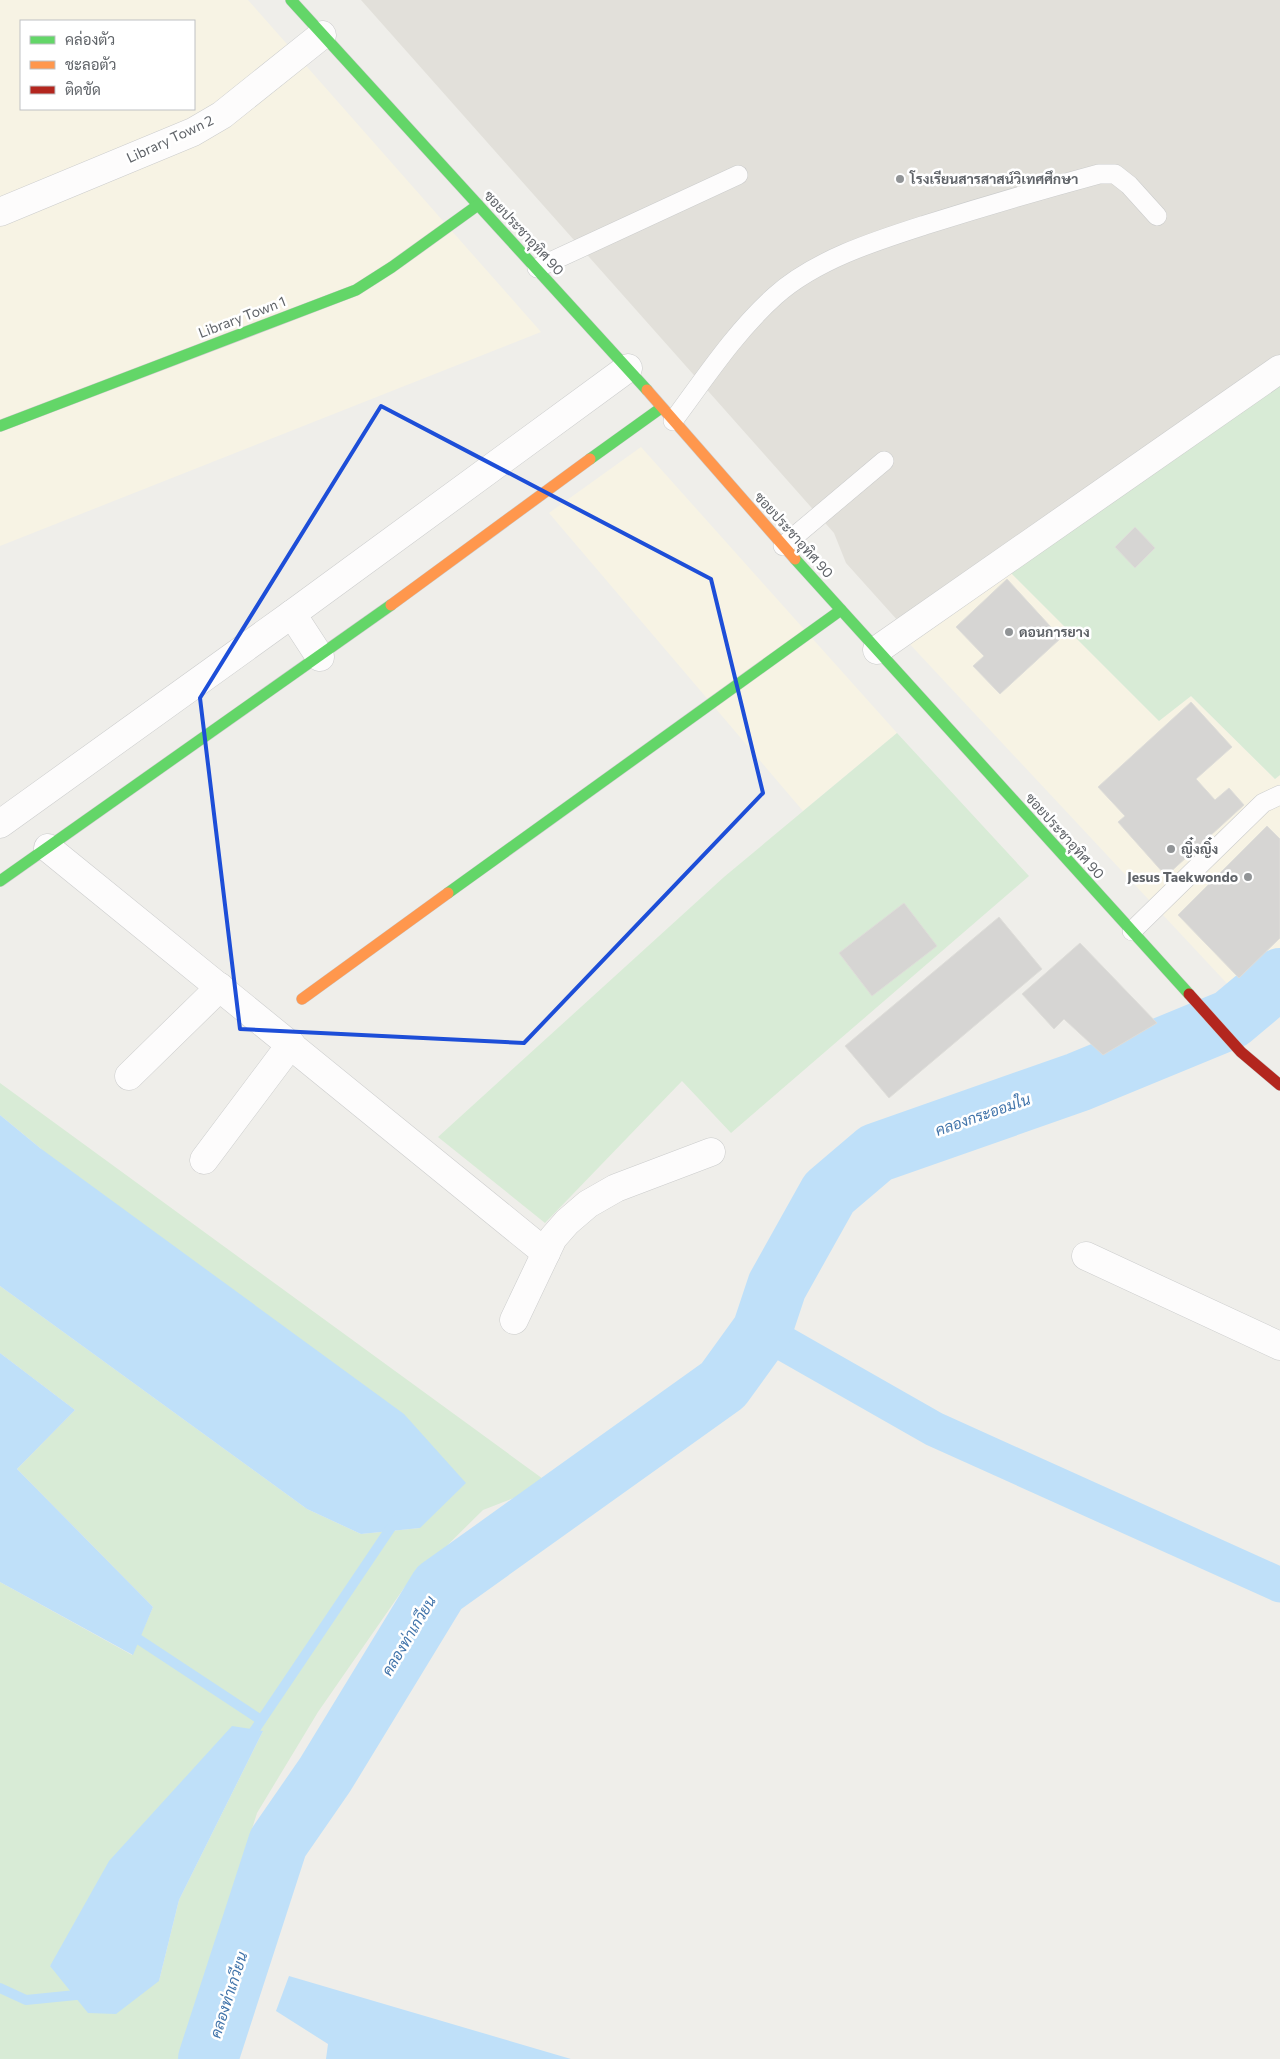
<svg xmlns="http://www.w3.org/2000/svg" width="1280" height="2059" font-family="Commissioner,Sarabun,sans-serif">
<rect width="100%" height="100%" fill="#efeeea"/>
<g fill="#f7f3e4" fill-rule="evenodd">
<path d="M0,0H248L541,332L0,546ZM21,21H194V109H21Z"/>
<path d="M641,447L897,733L803,811L549,513Z"/>
<path d="M1008,570L1159,721L1191,696L1275,779L1280,775V949L1235,992L905,639Z"/>
</g>
<path fill="#e2e0da" d="M361,0H1280V357L899,622L846,563L834,533Z"/>
<g fill="#d8ebd6" fill-rule="evenodd">
<path d="M1280,386V775L1275,779L1191,696L1159,721L1008,570Z"/>
<path d="M897,733L1029,876L731,1133L682,1081L545,1223L438,1137L724,877Z"/>
<path d="M0,1083L550,1484L483,1510L404,1588L318,1712L257,1813L214,1948L195,2059H0V1582L132,1655L153,1607L17,1469L75,1410L0,1353V1286L307,1509L361,1534L420,1528L40,1148L0,1115ZM263,1731L179,1900L159,1981L50,1966Z"/>
</g>
<g fill="#bfe0f9">
<path d="M0,1115L40,1148L404,1414L466,1483L420,1528L361,1534L307,1509L0,1286Z"/>
<path d="M0,1353L75,1410L17,1469L153,1607L133,1655L0,1582Z"/>
<path d="M232,1726L263,1731L179,1900L159,1981L116,2014L88,2013L50,1966L109,1861Z"/>
<path d="M289,1976L571,2059H326L328,2044L276,2011Z"/>
</g>
<g fill="none" stroke-linecap="round" stroke-linejoin="round">
<g stroke="#bfe0f9" stroke-width="10">
<path d="M129,1633L261,1720"/>
<path d="M248,1740L396,1520"/>
<path d="M0,1988L26,2000L86,1994"/>
</g>
<path stroke="#bfe0f9" stroke-width="35" d="M762,1331L934,1429L1280,1585"/>
<path stroke="#bfe0f9" stroke-width="60" d="M208,2059L278,1843L325,1775L439,1588L723,1385L762,1331L777,1286L829,1193L876,1153L1078,1082L1231,1019L1280,978"/>
</g>
<g fill="#d6d5d3" stroke="#deddd9">
<path d="M1135,527L1155,548L1135,568L1115,547Z"/>
<path d="M1007,579L1061,638L1000,694L973,666L984,656L956,627Z"/>
<path d="M1191,702L1232,747L1196,779L1215,800L1229,788L1244,805L1166,876L1118,822L1125,816L1098,787Z"/>
<path d="M1267,826L1280,839V938L1239,978L1178,915Z"/>
<path d="M904,903L937,946L872,996L839,953Z"/>
<path d="M999,917L1042,969L889,1098L845,1046Z"/>
<path d="M1080,943L1157,1023L1103,1055L1064,1019L1054,1029L1022,994Z"/>
</g>
<g fill="none" stroke-linecap="round" stroke-linejoin="round">
<g stroke="#cbcccc" stroke-width="20">
<g id="lane">
<path d="M537,268L738,175"/>
<path d="M673,421C705,378 735,332 775,296C815,260 875,241 925,225C982,207 1040,190 1099,174H1115L1129,185L1157,216"/>
<path d="M783,546L884,461"/>
<path d="M1132,931L1263,803L1280,795"/>
</g>
</g>
<g stroke="#cbcccc" stroke-width="29">
<g id="street">
<path d="M0,212L193,132L222,115L322,35"/>
<path d="M292,614L320,657"/>
<path d="M877,650L1280,369"/>
<path d="M0,824L292,614L628,368"/>
<path d="M48,848L546,1253"/>
<path d="M129,1076L220,987"/>
<path d="M204,1160L291,1044"/>
<path d="M1086,1256L1280,1346"/>
<path d="M514,1320L553,1238L567,1222L588,1204L616,1188L711,1152"/>
</g>
</g>
<g stroke="#cacacb" stroke-width="12">
<g id="fast">
<path d="M291,0L647,390"/>
<path d="M0,426L356,290L392,267L478,205"/>
<path d="M590,459L661,408"/>
<path d="M795,559L1189,994"/>
<path d="M0,881L391,605"/>
<path d="M448,893L841,610"/>
</g>
</g>
<g stroke="#cacacb" stroke-width="12">
<g id="slow">
<path d="M647,390L795,559"/>
<path d="M391,605L590,459"/>
<path d="M302,999L448,893"/>
</g>
</g>
<g stroke="#cacacb" stroke-width="12">
<path id="jam" d="M1189,994L1241,1052L1280,1085"/>
</g>
<use href="#lane" stroke="#fdfcfc" stroke-width="19"/>
<use href="#street" stroke="#fdfcfc" stroke-width="28"/>
<use href="#fast" stroke="#63d668" stroke-width="11"/>
<use href="#slow" stroke="#ff974d" stroke-width="11"/>
<use href="#jam" stroke="#b3261e" stroke-width="11"/>
</g>
<path fill="none" stroke="#1d4ed8" stroke-width="4" stroke-linejoin="round" d="M381,406L711,579L763,793L524,1043L240,1029L200,698Z"/>
<g fill="#919496" stroke="#fff" stroke-width="2">
<circle cx="900" cy="179" r="5"/>
<circle cx="1009" cy="632" r="5"/>
<circle cx="1171" cy="849" r="5"/>
<circle cx="1248" cy="877" r="5"/>
</g>
<g text-anchor="middle" stroke-width="5" stroke-linejoin="round" paint-order="stroke">
<g font-size="14" fill="#5f6368" stroke="#fff">
<text transform="translate(170 139) rotate(-25)" y="5">Library Town 2</text>
<text transform="translate(524 233) rotate(47)" y="5">ซอยประชาอุทิศ 90</text>
<text transform="translate(242 317) rotate(-21)" y="5">Library Town 1</text>
<text transform="translate(794 535) rotate(48)" y="5">ซอยประชาอุทิศ 90</text>
<text transform="translate(1065 836) rotate(48)" y="5">ซอยประชาอุทิศ 90</text>
</g>
<g font-size="14" font-weight="bold" fill="#5f6368" stroke="#fff" text-anchor="start">
<text x="910" y="184">โรงเรียนสารสาสน์วิเทศศึกษา</text>
<text x="1019" y="637">ดอนการยาง</text>
<text x="1181" y="854">ญิ๋งญิ๋ง</text>
<text x="1238" y="882" text-anchor="end">Jesus Taekwondo</text>
</g>
<g font-size="15" font-style="italic" fill="#4174aa" stroke="#fff">
<text transform="translate(983 1115) rotate(-19)" y="5">คลองกระออมใน</text>
<text transform="translate(409 1636) rotate(-59)" y="5">คลองท่าเกวียน</text>
<text transform="translate(229 1995) rotate(-72)" y="5">คลองท่าเกวียน</text>
</g>
</g>
<rect x="20" y="20" width="175" height="90" fill="#ffffff" stroke="#bfc1c3"/>
<rect x="30" y="36" width="25" height="8" fill="#63d668" stroke="#bfc1c3"/>
<text x="65" y="45" font-size="15" fill="#5f6368">คล่องตัว</text>
<rect x="30" y="61" width="25" height="8" fill="#ff974d" stroke="#bfc1c3"/>
<text x="65" y="70" font-size="15" fill="#5f6368">ชะลอตัว</text>
<rect x="30" y="86" width="25" height="8" fill="#b3261e" stroke="#bfc1c3"/>
<text x="65" y="95" font-size="15" fill="#5f6368">ติดขัด</text>
</svg>
